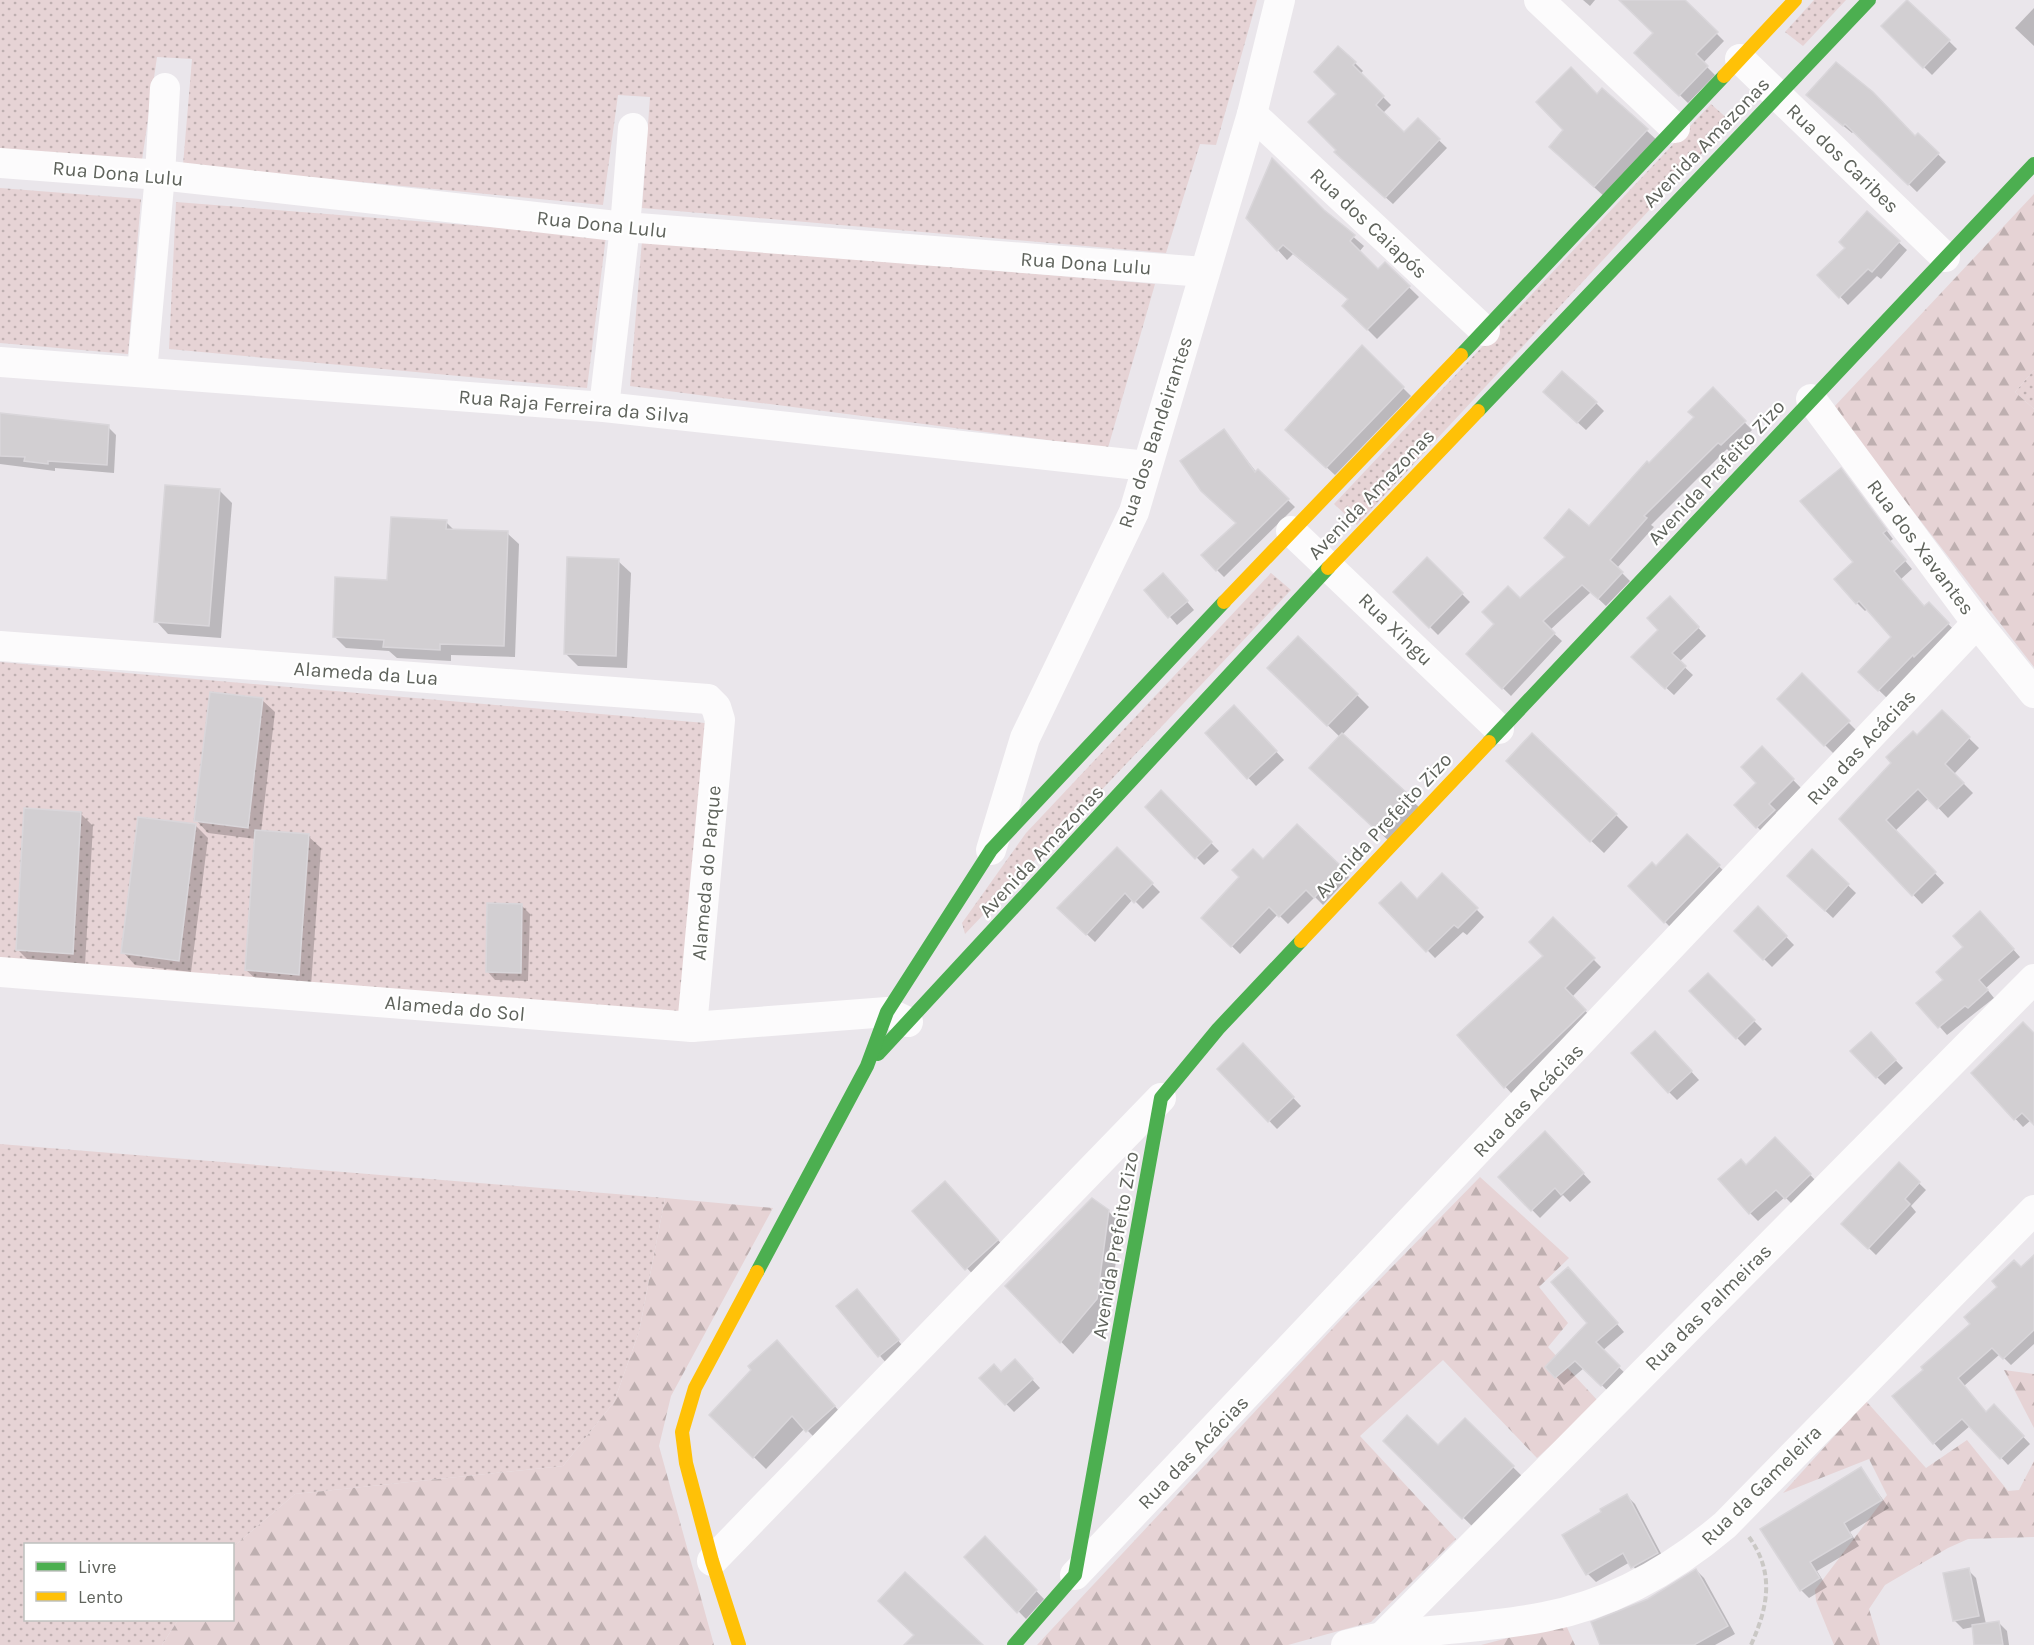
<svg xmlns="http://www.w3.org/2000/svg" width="2034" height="1645" font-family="Karla,sans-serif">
<defs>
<pattern id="grass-dots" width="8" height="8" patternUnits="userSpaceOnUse" patternTransform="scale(1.5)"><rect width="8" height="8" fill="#e6d3d5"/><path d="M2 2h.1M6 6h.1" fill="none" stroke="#beafb0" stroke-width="1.8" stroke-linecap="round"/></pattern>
<pattern id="forest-firs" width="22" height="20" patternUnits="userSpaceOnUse" patternTransform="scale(1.5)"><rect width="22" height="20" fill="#e6d3d5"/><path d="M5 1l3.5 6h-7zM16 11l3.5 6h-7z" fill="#beafb0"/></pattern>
</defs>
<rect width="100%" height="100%" fill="#eae6eb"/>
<g fill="url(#grass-dots)" fill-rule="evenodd">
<path d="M0,0H1257L1216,145L1200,144L1166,253L642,208L650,97L618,95L603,205L183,165L192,59L157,57L141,167L0,154Z"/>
<path d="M1814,0H1846L1803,46L1785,32Z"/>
<path d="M1711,104L1731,122L1357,525L1334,504Z"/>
<path d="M0,188L141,199L128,354L0,343Z"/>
<path d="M176,202L606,236L587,388L169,349Z"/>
<path d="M642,241L1155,284L1108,448L630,386Z"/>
<path d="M2034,370V409L2015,392Z"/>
<path d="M1271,573L1291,590L965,934L962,923L1026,833Z"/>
<path d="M0,662L705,723L681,1018L0,960ZM210,692L263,699L248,827L194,821ZM25,808L81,812L73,954L16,950ZM138,817L196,824L179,960L121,953ZM255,830L309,835L299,974L245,970ZM487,903L522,904L521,973L486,972Z"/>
<path d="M0,1144L665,1198L639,1332L614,1402L563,1466L295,1494L233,1547L232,1544H26V1620H178L162,1645H0Z"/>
</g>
<g fill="url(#forest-firs)">
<path d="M2034,194V370L2015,392L2034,409V667L1833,408Z"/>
<path d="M1480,1177L1569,1258L1539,1287L1568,1323L1548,1347L1599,1402L1537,1458L1443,1360L1360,1436L1456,1539L1371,1622L1288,1645H1037L1347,1313Z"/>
<path d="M665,1198L773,1208L671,1396L659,1446L714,1645H162L178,1620H232L233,1547L295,1494L563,1466L614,1402L639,1332Z"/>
<path d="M2004,1370L2034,1374V1428Z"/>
<path d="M1866,1401L1926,1468L1967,1440L2008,1491L2019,1490L2034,1461V1537L1968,1539L1948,1548L1885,1585L1869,1609L1880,1645H1834L1816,1601L1815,1590L1887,1495L1869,1459L1783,1493Z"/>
<path d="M1565,1623L1575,1645H1481Z"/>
</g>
<g fill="#0003">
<path d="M1583,0H1595L1590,6Z"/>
<path d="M1640,0H1675L1688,5L1724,41L1703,63L1715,75L1688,103L1636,53L1655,33Z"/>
<path d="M1908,1L1957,49L1932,75L1883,26Z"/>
<path d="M2034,8V46L2015,28Z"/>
<path d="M1355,63L1363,71L1360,74L1391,105L1383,113L1404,134L1418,120L1447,148L1393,204L1344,160L1338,94L1316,72Z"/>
<path d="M1602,90L1659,142L1606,198L1562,158Z"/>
<path d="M1816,103L1919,142L1918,135L1946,162L1917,192L1854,131L1852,133Z"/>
<path d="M1323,211L1364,246L1359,252L1378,271L1385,264L1419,297L1377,339L1344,306L1349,300L1293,254L1287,260L1248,217Z"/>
<path d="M1867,213L1907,250L1881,279L1877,276L1848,305L1820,275L1847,249Z"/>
<path d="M1362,347L1411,396L1335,475L1295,438Z"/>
<path d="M1713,390L1752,430L1730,452L1727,449L1651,525L1654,527L1617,568L1630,581L1606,606L1591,592L1550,630L1562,641L1511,696L1468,654L1567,557L1589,528L1696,417Z"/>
<path d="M1553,400L1596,403L1604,411L1586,430Z"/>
<path d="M0,415L108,427L116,435L114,473L55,468V471L0,464Z"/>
<path d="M1224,431L1257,473L1258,471L1295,507L1224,577L1217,570L1238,523Z"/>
<path d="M1841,470L1893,539L1889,542L1912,569L1901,579L1925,608L1929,604L1956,632L1887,698L1860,672L1893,637L1868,608L1865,611L1857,603L1855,562Z"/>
<path d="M220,491L232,503L221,638L168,634L156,621Z"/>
<path d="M446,522L455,531L507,533L519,544L515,657L451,655V661L397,658L389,651L346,648L334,636Z"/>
<path d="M1427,559L1470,602L1438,635L1395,592Z"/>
<path d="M618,561L631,573L627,668L578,666L565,653Z"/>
<path d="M1171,583L1194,610L1177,625L1170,617Z"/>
<path d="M1670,598L1706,636L1679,662L1693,675L1674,695L1633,657L1660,630Z"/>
<path d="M1802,676L1856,730L1833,753L1779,699Z"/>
<path d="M1281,680L1357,695L1369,707L1342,735L1421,809L1390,842L1324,780L1340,737Z"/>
<path d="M262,700L275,712L261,832L308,836L321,848L311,986L259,982L246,970L256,839L208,833L196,820Z"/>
<path d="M1942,712L1979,748L1954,774L1973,793L1948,818L1929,798L1895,831L1944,883L1922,904L1841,819Z"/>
<path d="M1242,715L1284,760L1256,786L1207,733Z"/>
<path d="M1762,748L1801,788L1776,813L1782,819L1765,835L1736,805L1758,783Z"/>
<path d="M1520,773L1616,815L1628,827L1604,853Z"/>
<path d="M1161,792L1219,851L1204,865L1147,807Z"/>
<path d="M81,814L93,826L85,965L30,962L18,950Z"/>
<path d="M195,825L208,838L191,972L135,965L123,952Z"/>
<path d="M1297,826L1349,877L1323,905L1315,897L1288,924L1278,914L1240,954L1203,918Z"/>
<path d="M1687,836L1727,874L1673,930L1630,886L1656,869Z"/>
<path d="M1117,849L1160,892L1143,909L1133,899L1095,942L1067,915Z"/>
<path d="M1812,851L1856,893L1833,918L1797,884Z"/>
<path d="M1442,875L1484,917L1467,935L1463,932L1435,958L1381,903L1417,901Z"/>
<path d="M522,906L530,914L528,981L495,980L487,971Z"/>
<path d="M1758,908L1794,945L1772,967L1736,931Z"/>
<path d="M1553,919L1601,967L1572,997L1593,1019L1513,1095L1459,1036L1545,956Z"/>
<path d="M1987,920L2020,957L1986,988L1994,998L1947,1035L1919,1003L1945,981L1965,948Z"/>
<path d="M1708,975L1762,1029L1745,1046L1691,991Z"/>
<path d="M2034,1035V1123L2031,1120L2023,1127L1973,1073Z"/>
<path d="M1663,1041L1699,1080L1677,1100L1669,1092Z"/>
<path d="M1878,1042L1903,1068L1885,1085L1877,1077Z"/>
<path d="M1243,1045L1301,1106L1277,1129L1219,1069Z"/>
<path d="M1775,1139L1818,1183L1794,1206L1785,1197L1758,1221L1750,1213Z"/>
<path d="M1553,1141L1591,1182L1570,1202L1563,1195L1540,1218L1500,1177Z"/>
<path d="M1899,1164L1926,1190L1911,1206L1916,1212L1876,1255L1844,1224Z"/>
<path d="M945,1183L1010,1253L979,1281L914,1211Z"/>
<path d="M1108,1211L1121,1224L1109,1312L1073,1354L1007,1286Z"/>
<path d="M2034,1257V1344L2011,1365L2000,1354L1964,1386L1987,1413L1994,1406L2030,1444L2008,1465L1971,1425L1941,1451L1934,1443L1925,1370L1972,1324Z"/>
<path d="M1576,1277L1624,1332L1602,1351L1627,1375L1610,1393L1584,1368L1564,1385L1547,1367L1589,1323Z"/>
<path d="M865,1299L905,1349L887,1364L838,1307Z"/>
<path d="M790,1355L846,1419L820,1443L805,1428L766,1469L711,1415Z"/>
<path d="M1015,1361L1040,1388L1014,1412L981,1378L1002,1374Z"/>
<path d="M1465,1420L1524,1478L1474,1528L1385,1441L1438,1447Z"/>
<path d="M1861,1469L1889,1508L1850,1532L1859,1546L1817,1571L1827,1587L1809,1598L1801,1590L1762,1529Z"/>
<path d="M1627,1496L1635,1504L1665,1561L1640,1575L1630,1562L1596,1582L1588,1574L1564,1536Z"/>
<path d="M985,1538L1044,1599L1026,1619L966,1557Z"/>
<path d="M1696,1570L1704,1578L1735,1634L1715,1645H1601L1649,1600Z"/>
<path d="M1968,1570L1976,1578L1986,1624L1999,1623L2007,1631L2009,1645H1976L1973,1627L1963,1629L1955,1621Z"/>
</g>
<g fill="#d2cfd2" stroke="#d9d6da" stroke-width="1.5">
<path d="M1619,0H1685L1718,32L1696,54L1708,66L1679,96L1634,53L1653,33Z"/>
<path d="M1907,0L1950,40L1923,68L1881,26Z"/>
<path d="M1338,46L1356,62L1353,65L1384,96L1376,105L1404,132L1418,118L1440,139L1385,198L1334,152L1336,150L1308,122L1336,94L1314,72Z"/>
<path d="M1836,62L1873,92L1915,136L1918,133L1939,153L1908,185L1845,124L1843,126L1806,95Z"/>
<path d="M1571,67L1597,94L1602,88L1648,129L1594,187L1549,147L1563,130L1536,102Z"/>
<path d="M1272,158L1324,210L1355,235L1350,241L1378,269L1385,262L1410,286L1367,330L1342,306L1348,299L1283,245L1277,251L1246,218Z"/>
<path d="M1867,211L1900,241L1872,272L1868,269L1839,298L1817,275L1845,248L1839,242Z"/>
<path d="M1362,345L1404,387L1326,468L1285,430Z"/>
<path d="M1562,371L1597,402L1577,423L1543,392Z"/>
<path d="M1713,387L1746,421L1721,445L1718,443L1644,516L1647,518L1610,560L1623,572L1598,599L1582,585L1543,621L1555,633L1502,689L1466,654L1494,624L1482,612L1508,586L1520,598L1565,557L1544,538L1569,509L1589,526L1647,461L1649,463L1694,417L1688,412Z"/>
<path d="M0,413L109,425L107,465L48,461V464L24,461L25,457L0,456Z"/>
<path d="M1224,429L1255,472L1258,469L1289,499L1216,571L1201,555L1236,523L1201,491L1180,461Z"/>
<path d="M1841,468L1887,530L1883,533L1906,560L1894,571L1924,606L1929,602L1949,623L1914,657L1913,655L1878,691L1858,672L1891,637L1859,601L1856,604L1834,579L1853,562L1800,501Z"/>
<path d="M165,485L220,489L209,626L154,622Z"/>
<path d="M391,517L447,520L446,529L508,531L504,646L440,644V650L383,647L384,640L333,637L335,577L387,580Z"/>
<path d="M567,557L619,559L616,656L564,654Z"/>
<path d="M1427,557L1463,593L1429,628L1393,592Z"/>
<path d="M1163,573L1188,601L1168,618L1144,590Z"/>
<path d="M1670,596L1699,627L1672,653L1686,666L1665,689L1631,657L1658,630L1647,618Z"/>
<path d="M1298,636L1358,694L1327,726L1267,668Z"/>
<path d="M1802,673L1850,721L1824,746L1777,699Z"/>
<path d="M210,692L263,698L248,828L194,821Z"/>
<path d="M1234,705L1277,751L1247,779L1205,733Z"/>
<path d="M1942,710L1970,737L1945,764L1964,783L1937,809L1918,789L1886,820L1936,872L1912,896L1839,819L1891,763L1886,757L1913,731L1917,735Z"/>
<path d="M1342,733L1410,796L1377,831L1309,768Z"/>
<path d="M1532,733L1617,814L1590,842L1506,761Z"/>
<path d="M1762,746L1794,779L1769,804L1775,810L1756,828L1734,805L1756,783L1741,767Z"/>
<path d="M1161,790L1212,842L1195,859L1145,807Z"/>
<path d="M24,808L81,812L73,954L16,950Z"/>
<path d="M138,817L196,824L179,961L121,953Z"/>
<path d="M1297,824L1343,868L1314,898L1306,890L1279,917L1269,907L1231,947L1201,918L1239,877L1232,870L1253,849L1263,859Z"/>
<path d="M255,830L309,834L299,975L245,970Z"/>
<path d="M1687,834L1720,865L1664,923L1628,886L1652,862L1656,866Z"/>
<path d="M1117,847L1153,883L1134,903L1125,893L1086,935L1057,908Z"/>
<path d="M1812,849L1849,884L1825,911L1787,876Z"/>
<path d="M1442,873L1478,908L1458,928L1454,925L1426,952L1379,903L1401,882L1417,899Z"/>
<path d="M487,903L522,904L521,973L486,972Z"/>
<path d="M1758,906L1787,936L1763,960L1734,931Z"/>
<path d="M1980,911L2014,949L1979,980L1988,990L1968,1008L1965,1006L1938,1028L1916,1003L1943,980L1936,972L1963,947L1953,936Z"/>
<path d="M1553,917L1595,958L1565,988L1586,1010L1504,1088L1457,1035L1543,956L1529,942Z"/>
<path d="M1708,973L1755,1020L1736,1039L1689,991Z"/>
<path d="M2023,1022L2034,1033V1125L2022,1113L2014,1120L1971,1073Z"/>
<path d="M1655,1031L1692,1071L1668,1093L1631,1053Z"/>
<path d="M1871,1032L1896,1060L1876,1078L1850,1051Z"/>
<path d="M1243,1043L1294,1097L1268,1122L1217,1069Z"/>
<path d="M1545,1131L1584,1173L1561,1195L1555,1188L1531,1211L1498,1177Z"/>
<path d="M1775,1137L1811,1174L1785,1199L1776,1190L1749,1214L1718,1179L1741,1159L1746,1165Z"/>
<path d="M1899,1162L1920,1182L1905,1199L1910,1204L1868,1249L1841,1224Z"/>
<path d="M945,1181L998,1240L965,1270L912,1211Z"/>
<path d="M1092,1198L1109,1210L1097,1299L1060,1343L1005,1286Z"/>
<path d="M2034,1255V1330L2003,1359L1992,1348L1958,1378L1986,1412L1994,1404L2024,1436L2000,1459L1962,1419L1933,1444L1892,1396L1923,1370L1921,1367L1970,1324L1964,1317L1997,1287L1992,1281L2014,1260L2021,1267Z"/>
<path d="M1568,1267L1618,1323L1596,1342L1620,1366L1601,1386L1575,1361L1555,1378L1545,1367L1587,1323L1551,1282Z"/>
<path d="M857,1289L899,1340L878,1357L836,1306Z"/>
<path d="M777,1340L835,1406L806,1432L792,1416L753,1458L709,1415L751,1370L748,1366Z"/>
<path d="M1015,1359L1033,1379L1005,1405L979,1378L994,1364L1001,1372Z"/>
<path d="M1407,1415L1438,1445L1465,1418L1514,1466L1462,1519L1383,1441Z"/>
<path d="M1861,1467L1882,1500L1844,1523L1852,1537L1810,1562L1820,1578L1800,1591L1760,1529Z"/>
<path d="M1627,1494L1658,1553L1631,1568L1623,1553L1586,1575L1562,1535L1601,1512L1600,1509Z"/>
<path d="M985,1536L1037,1590L1017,1613L964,1557Z"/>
<path d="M1969,1568L1979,1616L1953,1621L1943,1573Z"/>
<path d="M1696,1569L1728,1626L1694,1645H1600L1591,1622L1648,1599Z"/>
<path d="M905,1572L983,1645H904L914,1635L878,1601Z"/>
<path d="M1999,1621L2003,1645H1974L1972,1625Z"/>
</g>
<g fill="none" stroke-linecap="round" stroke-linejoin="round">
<path stroke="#cac8c5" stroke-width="4" stroke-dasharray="6 3" stroke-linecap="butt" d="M1749,1537C1775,1573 1768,1607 1751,1645"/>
<g stroke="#fcfbfc" stroke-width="30">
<path d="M1539,0L1675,128"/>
<path d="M1740,59L1945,257"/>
<path d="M1252,114L1485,331"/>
<path d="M0,163L160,175L625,227L1204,272"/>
<path d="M0,362L604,407L1147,466"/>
<path d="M142,372L160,175L165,88"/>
<path d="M1811,399L1977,623L2034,693"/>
<path d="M604,407L625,227L633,128"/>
<path d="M1291,531L1499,729"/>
<path d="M0,646L708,699L716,707L720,720L692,1027"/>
<path d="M991,850L1025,738L1134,512L1252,114L1280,0"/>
<path d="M0,972L692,1027L887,1012L908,1022"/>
<path d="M712,1561L1161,1098"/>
<path d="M1075,1575L1977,623"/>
<path d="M1383,1636L2034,979"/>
<path d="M1346,1645C1411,1628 1479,1630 1544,1617C1612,1604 1673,1569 1725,1525L2034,1210"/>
</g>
<g stroke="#4caf50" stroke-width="14">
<path d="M1461,355L1724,76"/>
<path d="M1478,411L1869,0"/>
<path d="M1489,742L2034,164"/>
<path d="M878,1054L1328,568"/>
<path d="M757,1272L867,1066L887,1012L991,850L1224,602"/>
<path d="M1014,1645L1075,1575L1161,1098L1218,1029L1301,941"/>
</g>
<g stroke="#ffc107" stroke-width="14">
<path d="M1724,76L1795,0"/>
<path d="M1328,568L1478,411"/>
<path d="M1224,602L1461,355"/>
<path d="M1301,941L1489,742"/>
<path d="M739,1645L712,1561L686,1463L682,1432L695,1388L757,1272"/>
</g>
</g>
<g text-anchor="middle" stroke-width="4.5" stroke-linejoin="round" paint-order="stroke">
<g font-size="20" fill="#5f635c" stroke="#fff">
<text transform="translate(1706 142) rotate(-46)" y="7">Avenida Amazonas</text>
<text transform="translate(1843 158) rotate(44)" y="7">Rua dos Caribes</text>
<text transform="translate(118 173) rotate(5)" y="7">Rua Dona Lulu</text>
<text transform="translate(1369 223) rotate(43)" y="7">Rua dos Caiapós</text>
<text transform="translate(602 224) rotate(6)" y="7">Rua Dona Lulu</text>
<text transform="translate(1086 263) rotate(4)" y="7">Rua Dona Lulu</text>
<text transform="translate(574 406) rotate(5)" y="7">Rua Raja Ferreira da Silva</text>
<text transform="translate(1155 432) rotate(-72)" y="7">Rua dos Bandeirantes</text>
<text transform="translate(1716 472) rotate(-47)" y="7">Avenida Prefeito Zizo</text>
<text transform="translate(1371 494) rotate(-46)" y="7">Avenida Amazonas</text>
<text transform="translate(1921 547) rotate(53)" y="7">Rua dos Xavantes</text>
<text transform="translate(1396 629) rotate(44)" y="7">Rua Xingu</text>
<text transform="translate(366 673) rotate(4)" y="7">Alameda da Lua</text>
<text transform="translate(1861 747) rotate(-47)" y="7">Rua das Acácias</text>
<text transform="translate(1383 825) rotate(-47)" y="7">Avenida Prefeito Zizo</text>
<text transform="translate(1041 851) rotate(-47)" y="7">Avenida Amazonas</text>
<text transform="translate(706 873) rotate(-85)" y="7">Alameda do Parque</text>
<text transform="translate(455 1008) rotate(5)" y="7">Alameda do Sol</text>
<text transform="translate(1528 1100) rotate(-46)" y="7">Rua das Acácias</text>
<text transform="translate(1115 1245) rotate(-80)" y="7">Avenida Prefeito Zizo</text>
<text transform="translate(1708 1307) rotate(-45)" y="7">Rua das Palmeiras</text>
<text transform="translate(1193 1452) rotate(-46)" y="7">Rua das Acácias</text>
<text transform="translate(1761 1485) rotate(-45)" y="7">Rua da Gameleira</text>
</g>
</g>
<rect x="24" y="1543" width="210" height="78" fill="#ffffff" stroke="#bfc1be" stroke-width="1.5"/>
<rect x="36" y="1562" width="30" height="9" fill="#4caf50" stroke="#bfc1be" stroke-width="1.5"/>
<text x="78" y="1573" font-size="18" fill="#5f635c">Livre</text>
<rect x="36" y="1592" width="30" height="9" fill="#ffc107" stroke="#bfc1be" stroke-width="1.5"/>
<text x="78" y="1603" font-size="18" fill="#5f635c">Lento</text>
</svg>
